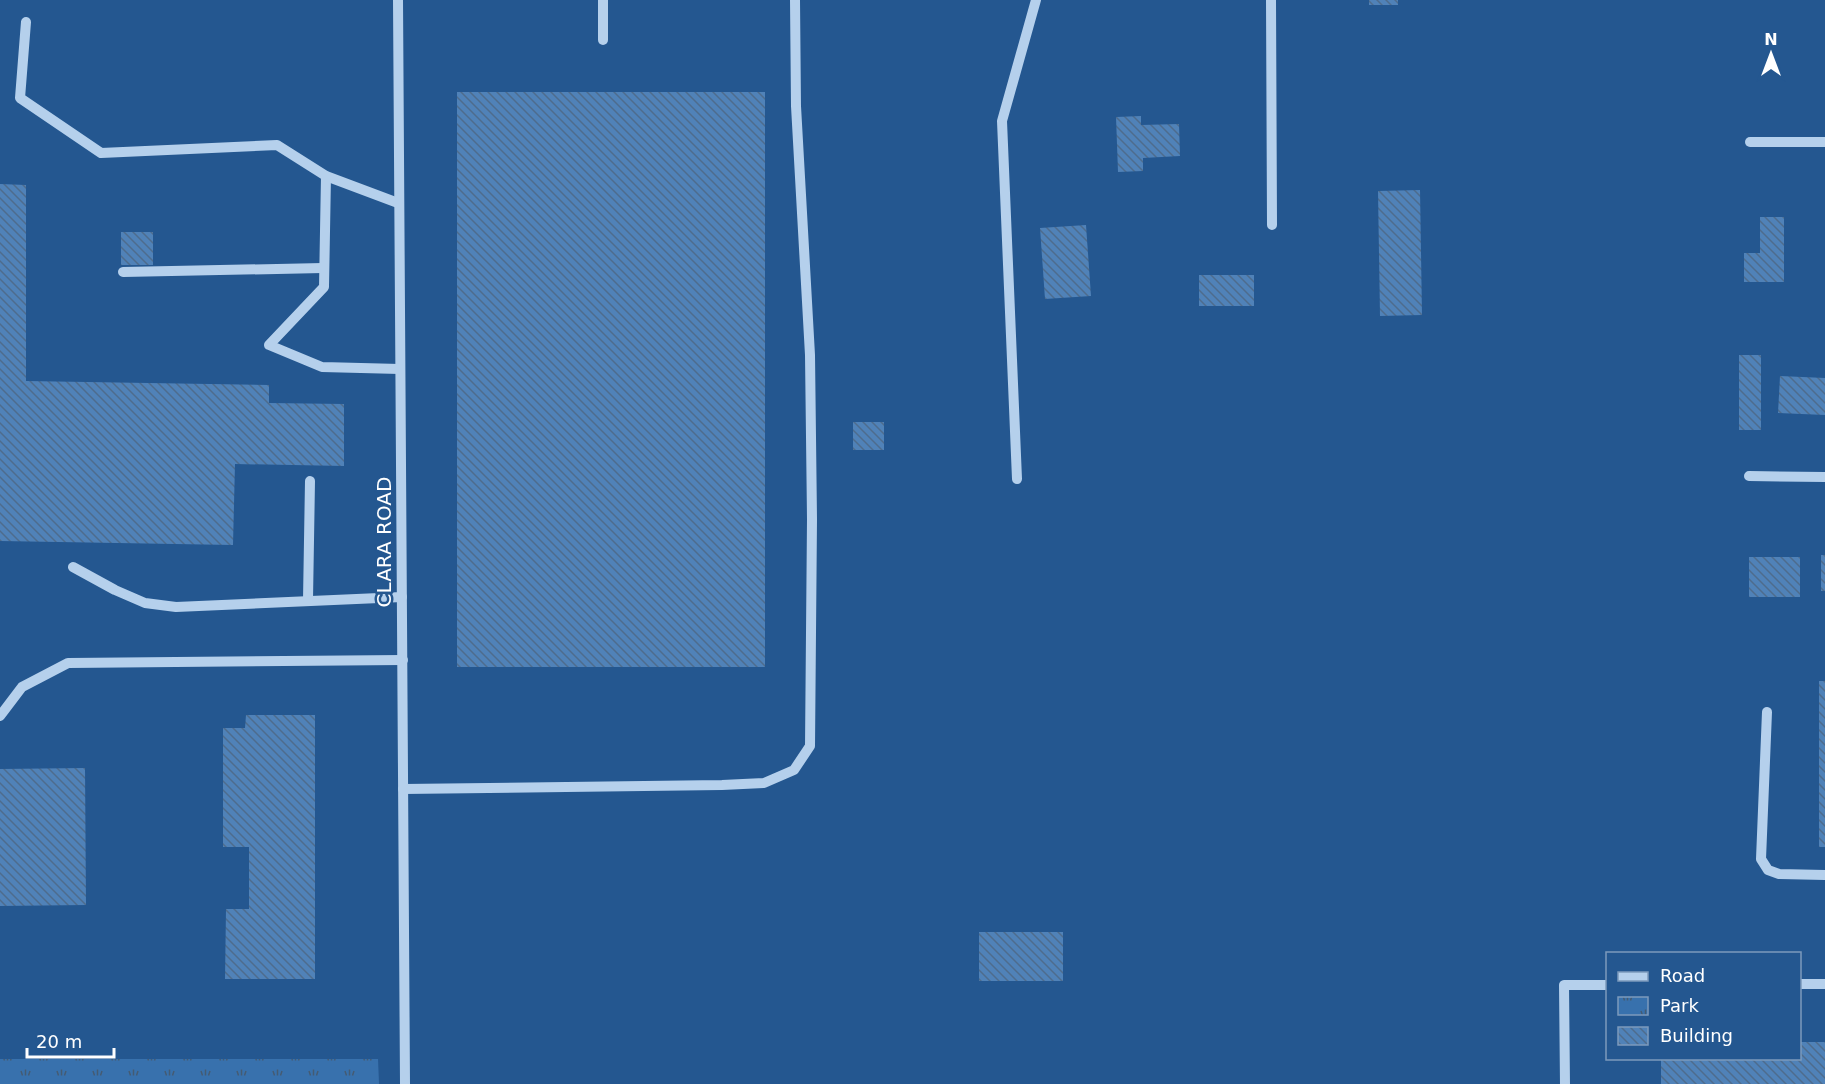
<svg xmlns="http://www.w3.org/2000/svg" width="1825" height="1084" font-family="'DejaVu Sans',sans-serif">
<defs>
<pattern id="park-tufts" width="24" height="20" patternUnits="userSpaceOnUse" patternTransform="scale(1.5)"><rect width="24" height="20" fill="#3871ad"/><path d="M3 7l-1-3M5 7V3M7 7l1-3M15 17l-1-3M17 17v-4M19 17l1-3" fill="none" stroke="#445b73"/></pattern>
<pattern id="building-back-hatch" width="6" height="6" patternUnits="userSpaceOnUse" patternTransform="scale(1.5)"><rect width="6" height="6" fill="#5082b8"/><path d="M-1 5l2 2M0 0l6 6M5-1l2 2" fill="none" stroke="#4e6c8d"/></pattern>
</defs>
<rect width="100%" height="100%" fill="#245790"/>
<path fill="url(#park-tufts)" d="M0,1059H378L379,1084H0Z"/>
<g fill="url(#building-back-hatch)">
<rect x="1369" y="0" width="29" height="5"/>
<rect x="457" y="92" width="308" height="575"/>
<path d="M1141,116V125L1179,124L1180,156L1143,158V171L1118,172L1116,117Z"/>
<path d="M0,184L26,185V381L269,385V403L344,404V466L235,464L233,545L0,541Z"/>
<path d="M1420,190L1422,315L1380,316L1378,191Z"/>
<path d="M1760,217H1784V282H1744V253H1760Z"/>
<path d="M1086,225L1091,296L1045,299L1040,228Z"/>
<rect x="121" y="232" width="32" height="33"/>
<rect x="1199" y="275" width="55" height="31"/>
<rect x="1739" y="355" width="22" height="75"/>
<path d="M1780,376L1825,378V415L1778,413Z"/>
<rect x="853" y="422" width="31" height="28"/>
<rect x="1821" y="555" width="4" height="36"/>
<rect x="1749" y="557" width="51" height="40"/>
<rect x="1819" y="681" width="6" height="166"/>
<path d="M246,715H315V979H225L226,909H249V847H223V728H245Z"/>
<path d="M85,768L86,905L0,906V769Z"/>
<rect x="979" y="932" width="84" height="49"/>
<path d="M1800,1042H1825V1084H1661V1058H1800Z"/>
</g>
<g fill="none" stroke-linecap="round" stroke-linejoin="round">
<g stroke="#b5d0ec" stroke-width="10">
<path d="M398,0L405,1084"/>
<path d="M603,0V40"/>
<path d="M1271,0L1272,225"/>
<path d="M26,22L20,98L101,153L277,145L326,176L398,203"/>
<path d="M1750,142H1825"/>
<path d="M326,176L324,287L269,345L322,367L400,369"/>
<path d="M123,272L323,268"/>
<path d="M1749,476L1825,477"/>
<path d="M1017,479L1002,121L1036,0"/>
<path d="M73,567L115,590L145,603L176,607L402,597"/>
<path d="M308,600L310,481"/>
<path d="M1767,712L1761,859L1768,870L1779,874L1825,875"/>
<path d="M0,716L22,687L68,663L403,660"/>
<path d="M403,789L722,785L764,783L794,770L810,746L812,519L810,355L796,106L795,0"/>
<path d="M1800,984H1825"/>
<path d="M1565,1084L1564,985H1608"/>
</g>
</g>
<g text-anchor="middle" stroke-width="5" stroke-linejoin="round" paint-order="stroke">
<g font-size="20" fill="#fff" stroke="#245790">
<text transform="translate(384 542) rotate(-90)" y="7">CLARA ROAD</text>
</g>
</g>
<rect x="1606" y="952" width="195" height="108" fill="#245790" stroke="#7c9abc" stroke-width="1.5"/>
<rect x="1618" y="972" width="30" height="9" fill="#b5d0ec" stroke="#7c9abc" stroke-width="1.5"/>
<text x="1660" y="982" font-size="18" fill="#ffffff">Road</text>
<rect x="1618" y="997" width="30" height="18" fill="url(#park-tufts)" stroke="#7c9abc" stroke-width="1.5"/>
<text x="1660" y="1012" font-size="18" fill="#ffffff">Park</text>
<rect x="1618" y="1027" width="30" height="18" fill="url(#building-back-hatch)" stroke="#7c9abc" stroke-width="1.5"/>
<text x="1660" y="1042" font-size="18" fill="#ffffff">Building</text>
<g transform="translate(1771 54)" stroke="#245790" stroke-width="4.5" paint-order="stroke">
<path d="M0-4.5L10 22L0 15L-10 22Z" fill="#ffffff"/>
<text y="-9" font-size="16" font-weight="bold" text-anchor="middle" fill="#ffffff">N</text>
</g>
<path d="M27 1048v9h87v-9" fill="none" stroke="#ffffff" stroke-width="3"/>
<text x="36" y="1048" font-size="18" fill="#ffffff" stroke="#245790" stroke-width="4.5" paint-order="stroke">20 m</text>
</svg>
